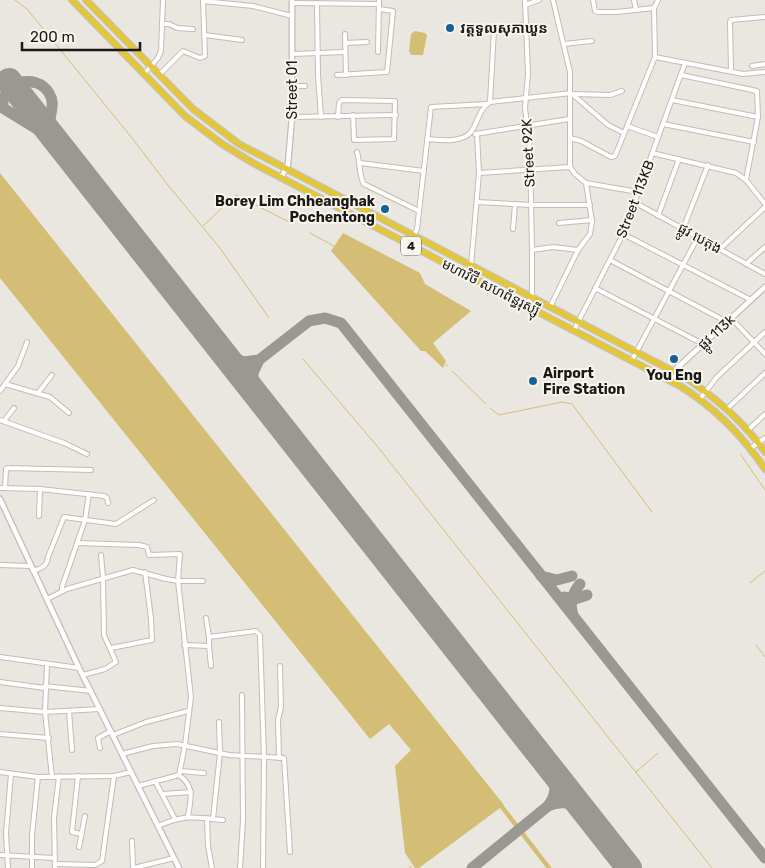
<svg xmlns="http://www.w3.org/2000/svg" width="765" height="868" font-family="Rubik,'Noto Sans Khmer',sans-serif">
<rect width="100%" height="100%" fill="#eae7e0"/>
<g fill="#d4be75">
<path d="M415,31L425,33L427,35L423,55H411L409,51L411,34Z"/>
<path d="M0,173L504,805L419,868H415L405,853L395,766L411,750L389,724L370,739L0,278Z"/>
<path d="M343,233L420,273L425,284L471,311L433,343L446,361L443,368L425,351H421L331,251Z"/>
</g>
<g fill="none" stroke-linecap="round" stroke-linejoin="round">
<g stroke="#d4be75" stroke-width="1">
<path d="M15,0L27,9L132,138L167,184L220,248L269,318"/>
<path d="M203,226L236,195L293,224"/>
<path d="M310,233L334,246"/>
<path d="M303,359L377,446L712,868"/>
<path d="M446,365L448,366"/>
<path d="M452,371L486,404"/>
<path d="M490,408L499,415L562,402L572,404L652,512"/>
<path d="M741,455L765,490"/>
<path d="M750,583L765,571"/>
<path d="M756,645L765,657"/>
<path d="M636,772L658,753"/>
<path d="M409,868L412,866"/>
</g>
<path stroke="#d4be75" stroke-width="4.5" d="M502,807L549,868"/>
<g stroke="#9a9892" stroke-width="11">
<path d="M55,139C53,133 49,126 50,120C51,110 55,103 49,93C36,72 0,82 3,108L58,142"/>
<path d="M225,355L244,362L259,360L309,321L325,318L341,323L765,858"/>
<path d="M253,390V373L259,360"/>
<path d="M541,576L557,580L572,576"/>
<path d="M564,597L575,599L587,595"/>
<path d="M573,615C569,603 572,594 580,584"/>
<path d="M548,806C558,793 555,784 552,770"/>
<path d="M472,868L548,806C562,800 571,803 583,810"/>
</g>
<path stroke="#9a9892" stroke-width="26" d="M9,81L629,868"/>
<g stroke="#bfbdb6" stroke-width="6">
<g id="minor">
<path d="M525,0L528,74L525,108L530,149L532,250V295L527,306"/>
<path d="M553,0L570,72V167L575,174L586,183L638,192"/>
<path d="M593,0L595,11L598,12H616L654,8"/>
<path d="M634,0L636,10"/>
<path d="M203,1L253,6L292,16"/>
<path d="M292,3L379,4"/>
<path d="M317,3L318,75L321,117"/>
<path d="M525,5L539,0"/>
<path d="M162,24H169L177,28L193,29"/>
<path d="M345,34L346,75"/>
<path d="M205,35L242,40"/>
<path d="M345,43L367,42"/>
<path d="M564,44L592,41"/>
<path d="M378,52L379,0"/>
<path d="M292,54L345,52"/>
<path d="M655,57L743,74L765,72"/>
<path d="M752,66L765,64"/>
<path d="M731,71L730,22L731,20L765,17"/>
<path d="M144,74L158,58L161,51L163,0"/>
<path d="M159,75L183,51L200,58L205,56L203,0"/>
<path d="M337,75L387,72L393,11L379,9"/>
<path d="M681,75L757,91L758,117L746,180"/>
<path d="M292,86H305"/>
<path d="M574,94L610,95L622,91"/>
<path d="M672,100L758,117"/>
<path d="M490,102L494,30L495,28L527,25"/>
<path d="M292,117L396,115"/>
<path d="M338,117L339,103L342,100L395,101L394,139L354,140L353,115"/>
<path d="M663,124L754,142"/>
<path d="M627,126L658,137"/>
<path d="M475,134L569,119"/>
<path d="M570,138L581,141L611,157L615,156L655,57L654,8L658,0"/>
<path d="M427,139C439,140 461,143 470,133C478,124 478,110 490,102L571,93L608,125L624,133"/>
<path d="M357,152C360,162 359,177 364,184L419,211"/>
<path d="M652,153L736,173L746,180L765,204"/>
<path d="M360,163L424,171"/>
<path d="M479,173L570,167"/>
<path d="M477,202L530,205H590"/>
<path d="M634,202L765,274"/>
<path d="M658,216L679,159"/>
<path d="M559,223L592,220"/>
<path d="M513,229L515,204"/>
<path d="M683,229L708,165"/>
<path d="M623,234L751,300"/>
<path d="M409,245L417,229L431,107L487,104"/>
<path d="M720,249L765,207"/>
<path d="M532,250L553,247L578,250"/>
<path d="M610,260L727,322"/>
<path d="M746,264L765,247"/>
<path d="M471,266L479,173L477,134"/>
<path d="M595,288L703,344"/>
<path d="M550,307L578,250L590,234L592,222L586,183"/>
<path d="M731,318L765,354"/>
<path d="M574,330L623,234L685,63"/>
<path d="M632,360L698,237"/>
<path d="M5,384L50,397L69,413"/>
<path d="M0,391L18,366L27,342"/>
<path d="M38,393L52,375"/>
<path d="M700,399L717,377L765,332"/>
<path d="M727,409L765,373"/>
<path d="M0,420L64,443L87,454"/>
<path d="M4,421L14,408"/>
<path d="M748,430L765,414"/>
<path d="M751,448L765,438"/>
<path d="M0,488L40,489L104,496L107,498L108,503"/>
<path d="M5,488L6,469L7,468L91,470"/>
<path d="M39,516L40,489"/>
<path d="M77,543L139,545L147,547L149,555L180,554L178,581L191,697L185,745L179,775L138,786"/>
<path d="M0,565L31,566"/>
<path d="M33,571C41,568 47,567 48,557L64,517L116,524L154,500"/>
<path d="M62,591V587L85,520L89,494"/>
<path d="M47,599L67,589L133,570L166,579L178,581H203"/>
<path d="M206,618L209,637"/>
<path d="M184,645L209,646L211,666"/>
<path d="M209,646V637L256,631L260,635L264,757L263,868"/>
<path d="M111,648L152,640L151,618L145,572"/>
<path d="M0,657L79,668"/>
<path d="M47,664L45,712L52,777"/>
<path d="M83,675L105,669L116,662L104,635L103,578L101,555"/>
<path d="M0,682L45,688"/>
<path d="M45,686L91,691"/>
<path d="M0,708L45,712L100,709"/>
<path d="M69,711L72,750"/>
<path d="M0,734L49,738"/>
<path d="M113,735L146,722L188,711"/>
<path d="M100,748L98,738L111,731"/>
<path d="M122,754L153,746L177,744L229,755L284,758L290,852"/>
<path d="M279,758L278,720L281,707L280,666"/>
<path d="M180,771L204,773"/>
<path d="M0,772L38,777L114,776L131,772"/>
<path d="M179,775C195,787 191,798 188,816"/>
<path d="M78,776L72,832L81,834"/>
<path d="M155,781L175,819"/>
<path d="M163,794L191,792"/>
<path d="M207,819L208,846L212,868"/>
<path d="M213,819L220,753L219,722"/>
<path d="M158,826C187,814 194,817 223,820"/>
<path d="M132,841L133,868"/>
<path d="M79,847L85,816"/>
<path d="M0,855L54,858"/>
<path d="M55,864L95,865L102,861L114,776"/>
<path d="M8,868L6,833L11,774"/>
<path d="M32,868V835L38,777"/>
<path d="M55,868L54,818L59,776"/>
<path d="M134,868L174,858"/>
<path d="M240,868L243,820L242,695"/>
</g>
</g>
<g stroke="#bfbdb6" stroke-width="7">
<g id="tertiary">
<path d="M281,178L288,164L292,117V0"/>
<path d="M670,380L677,368L765,287"/>
<path d="M0,499L79,668L179,868"/>
</g>
</g>
<g stroke="#c3c3c3" stroke-width="8">
<g id="trunk">
<path d="M72,0L185,116L222,144L253,163L680,386C714,407 742,435 765,469"/>
<path d="M86,0L193,109L239,144L686,378C716,398 744,422 765,452"/>
</g>
</g>
<use href="#minor" stroke="#fff" stroke-width="4"/>
<use href="#tertiary" stroke="#fff" stroke-width="4.5"/>
<use href="#trunk" stroke="#e4c636" stroke-width="5.5"/>
</g>
<g fill="#146294" stroke="#f7f5ed" stroke-width="2">
<circle cx="450" cy="28" r="5"/>
<circle cx="385" cy="209" r="5"/>
<circle cx="674" cy="359" r="5"/>
<circle cx="533" cy="381" r="5"/>
</g>
<g text-anchor="middle" stroke-width="4" stroke-linejoin="round" paint-order="stroke">
<rect fill="#f7f5ed" stroke="#5c5b57" stroke-width="1" x="401" y="236.5" width="20" height="19" rx="4"/>
<g font-size="12" font-weight="bold" fill="#1a1917">
<text x="411" y="250">4</text>
</g>
<g font-size="14" font-weight="bold" fill="#1a1917" stroke="#f7f5ed" text-anchor="start">
<text x="460" y="33">វត្តទួលសុភាឃួន</text>
<text x="375" y="206" text-anchor="end">Borey Lim Chheanghak<tspan x="375" dy="16">Pochentong</tspan></text>
<text x="543" y="378">Airport<tspan x="543" dy="16">Fire Station</tspan></text>
<text x="674" y="380" text-anchor="middle">You Eng</text>
</g>
<g font-size="14" fill="#1a1917" stroke="#f7f5ed">
<text transform="translate(292 90) rotate(-90)" y="5">Street 01</text>
<text transform="translate(528 153) rotate(-93)" y="5">Street 92K</text>
<text transform="translate(635 199) rotate(-69)" y="5">Street 113KB</text>
<text transform="translate(700 238) rotate(29)" y="5">ផ្លូវ បេតុង</text>
<text transform="translate(491 287) rotate(27)" y="5">មហាវិថី សហព័ន្ធរុស្ស៊ី</text>
<text transform="translate(716 332) rotate(-43)" y="5">ផ្លូវ 113k</text>
</g>
</g>
<path d="M22 42v8h118v-8" fill="none" stroke="#1a1917" stroke-width="2.5"/>
<text x="30" y="42" font-size="15" fill="#1a1917" stroke="#f7f5ed" stroke-width="4" paint-order="stroke">200 m</text>
</svg>
